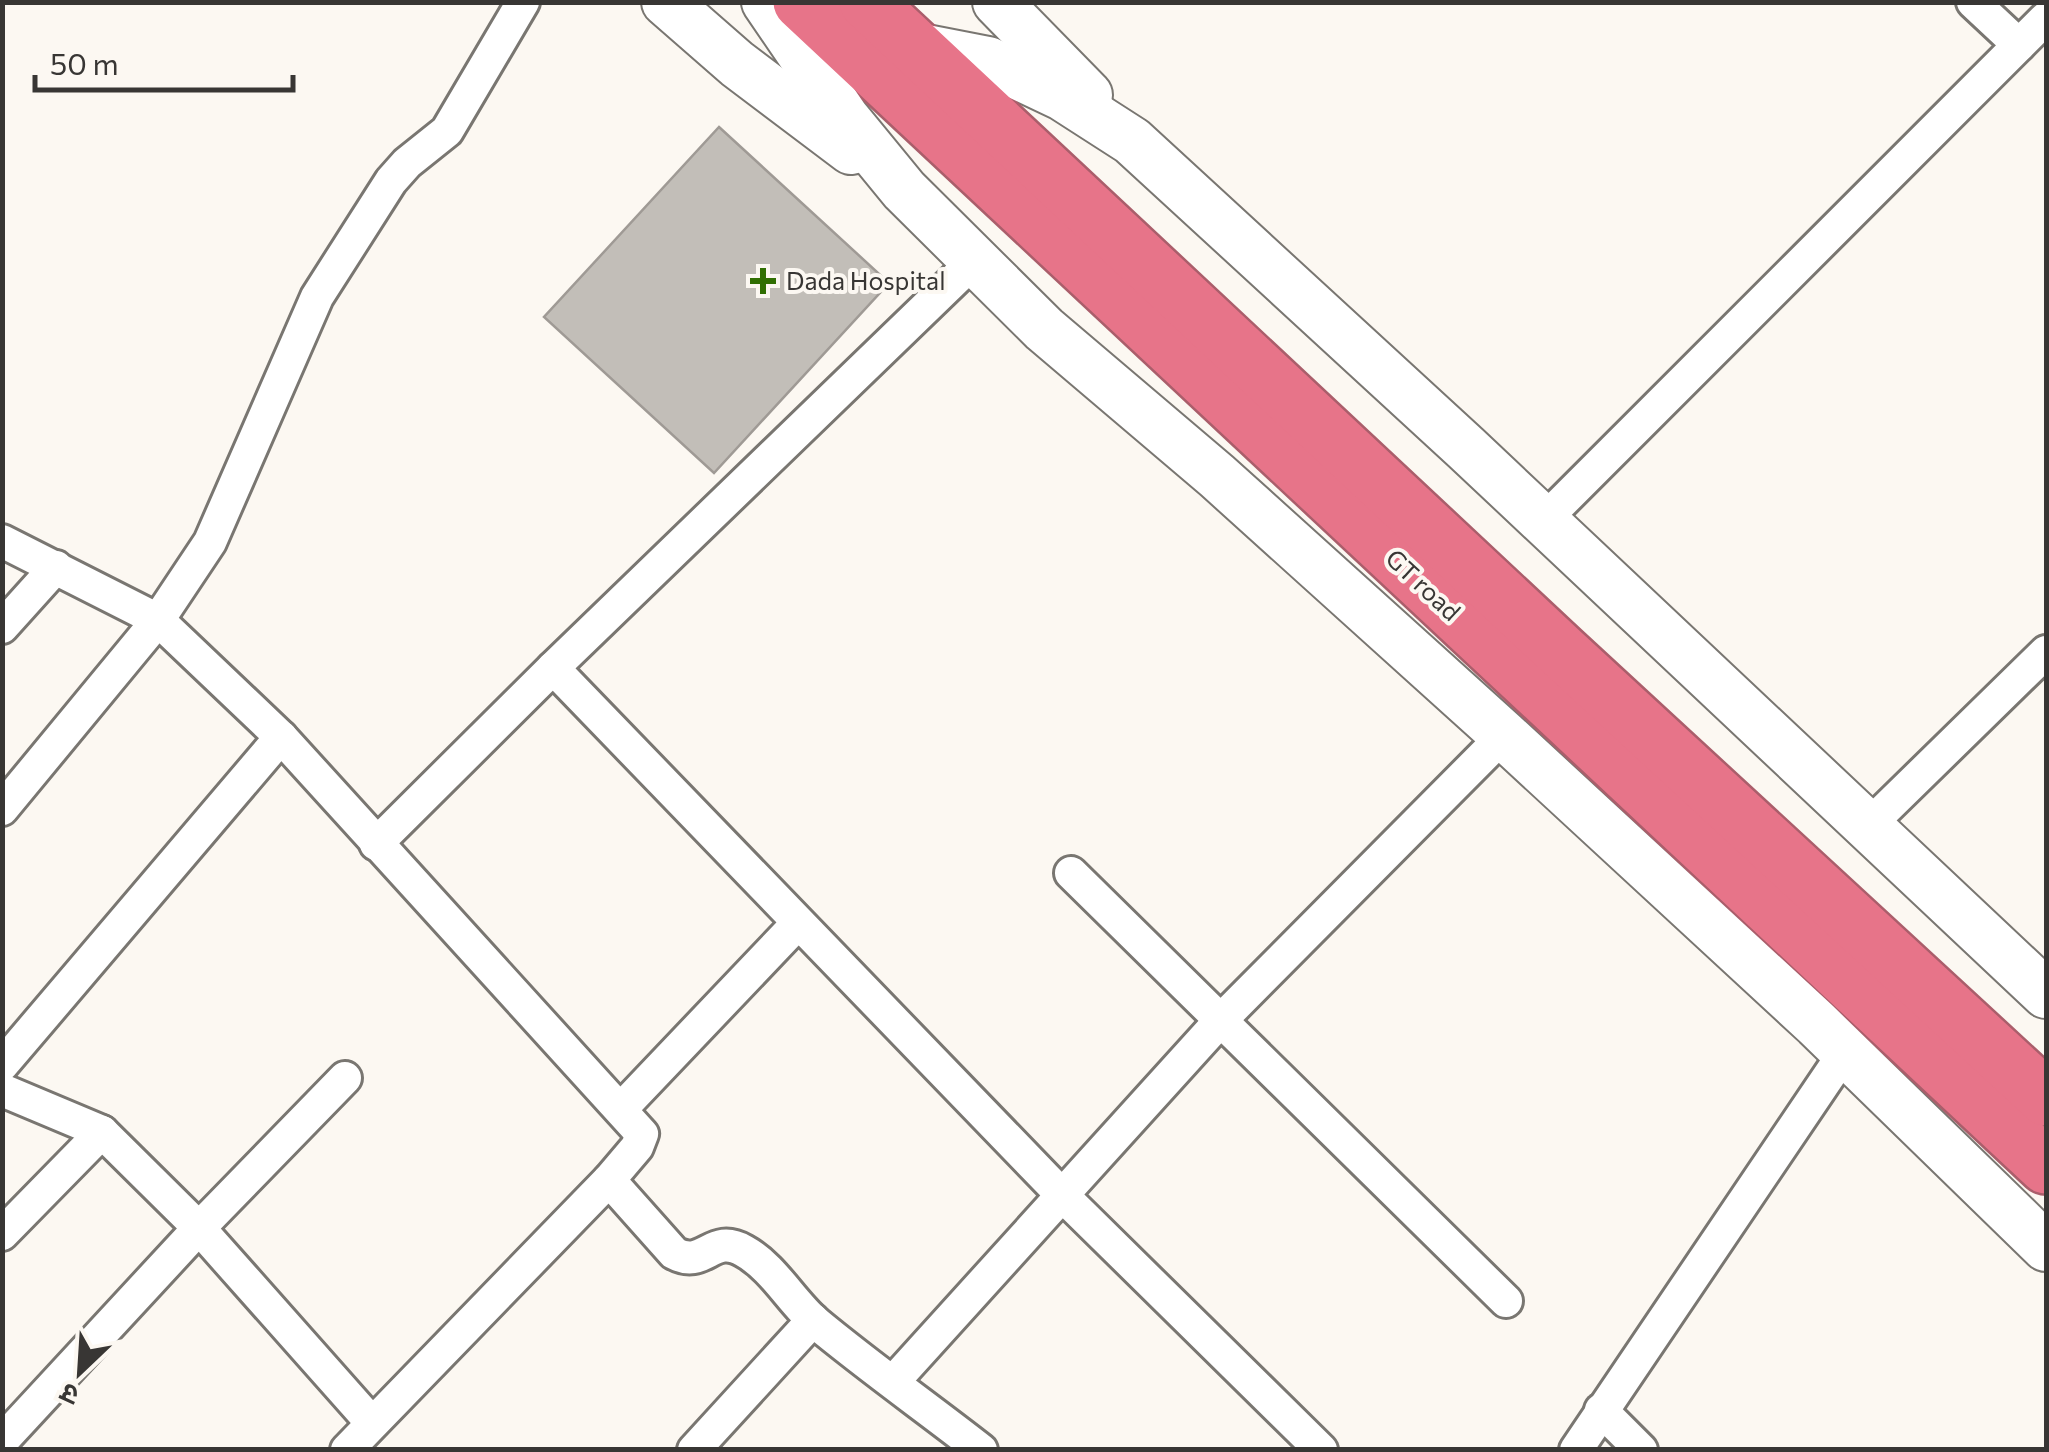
<svg xmlns="http://www.w3.org/2000/svg" width="2049" height="1452" font-family="Commissioner,'Noto Sans Devanagari',sans-serif">
<rect width="100%" height="100%" fill="#fcf8f2"/>
<path fill="#c2beb8" stroke="#9f9a95" stroke-width="2.5" d="M719,127L889,283L714,473L544,317Z"/>
<g fill="none" stroke-linecap="round" stroke-linejoin="round">
<g stroke="#797671" stroke-width="38">
<g id="street">
<path d="M1973,2L2019,45"/>
<path d="M1543,521L2046,18"/>
<path d="M2,541L158,620L281,737L642,1134L637,1147L609,1180L347,1450"/>
<path d="M2,627L56,567"/>
<path d="M553,668L1062,1195L1321,1450"/>
<path d="M2,809L158,620L210,542L317,297L391,181L407,163L447,131L523,2"/>
<path d="M1867,827L2046,652"/>
<path d="M376,844L553,668L975,260"/>
<path d="M1071,873L1506,1301"/>
<path d="M2,1065L281,737"/>
<path d="M2,1090L102,1132L199,1228L372,1423"/>
<path d="M621,1109L798,923"/>
<path d="M609,1180L674,1253C705,1270 711,1232 744,1251C773,1267 791,1301 815,1322C869,1367 926,1407 981,1450"/>
<path d="M2,1234L102,1132"/>
<path d="M893,1382L1219,1022L1504,735"/>
<path d="M1601,1410L1641,1450"/>
<path d="M2,1441L199,1228L345,1078"/>
<path d="M694,1450L813,1320"/>
<path d="M1576,1450L1845,1052"/>
</g>
</g>
<g stroke="#797671" stroke-width="52">
<g id="secondary">
<path d="M666,2L737,64L851,150"/>
<path d="M766,2L845,118L904,190L1044,329L1217,476L1504,735L1817,1024L2046,1247"/>
<path d="M997,2L1088,95"/>
<path d="M911,46L988,61L1062,96L1132,141L1466,448L2046,994"/>
</g>
</g>
<g stroke="#aa5e6b" stroke-width="60">
<g id="highway">
<path d="M801,2L2046,1166"/>
<path d="M867,2L1561,651L2046,1098"/>
</g>
</g>
<use href="#street" stroke="#fff" stroke-width="32"/>
<use href="#secondary" stroke="#fff" stroke-width="48"/>
<use href="#highway" stroke="#e77489" stroke-width="55"/>
</g>
<path fill="#316f02" stroke="#fcf8f2" stroke-width="4" d="M758 266h10v10h10v10h-10v10h-10v-10h-10v-10h10z"/>
<g text-anchor="middle" stroke-width="8" stroke-linejoin="round" paint-order="stroke">
<g font-size="25" fill="#383634" stroke="#fcf8f2" text-anchor="start">
<text x="786" y="290">Dada Hospital</text>
</g>
<g font-size="25" fill="#383634" stroke="#fcf8f2">
<text transform="translate(1423 585) rotate(43)" y="9">GT road</text>
</g>
</g>
<rect width="2049" height="1452" fill="none" stroke="#383634" stroke-width="10"/>
<g transform="translate(80 1372) rotate(205)" stroke="#fcf8f2" stroke-width="8" paint-order="stroke">
<path d="M0-8L18 38L0 25L-18 38Z" fill="#383634"/>
<text y="-15" font-size="28" font-weight="bold" text-anchor="middle" fill="#383634">उ</text>
</g>
<path d="M35 75v15h258v-15" fill="none" stroke="#383634" stroke-width="5"/>
<text x="50" y="75" font-size="30" fill="#383634" stroke="#fcf8f2" stroke-width="8" paint-order="stroke">50 m</text>
</svg>
